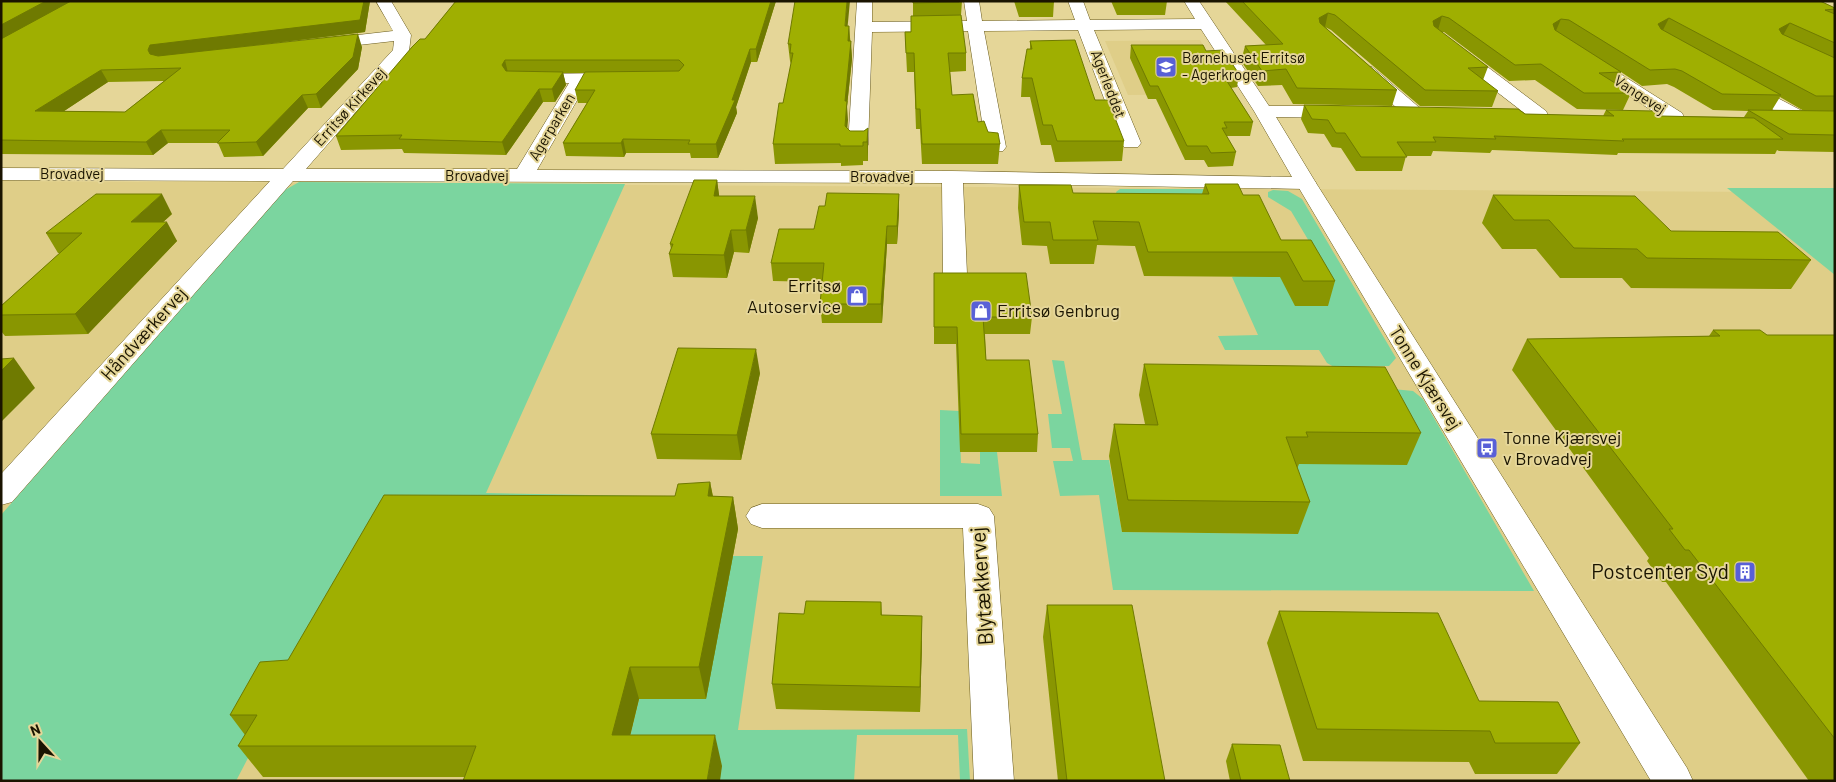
<svg xmlns="http://www.w3.org/2000/svg" width="1836" height="782" font-family="Barlow,sans-serif">
<rect width="100%" height="100%" fill="#e5d698"/>
<g fill="#dfce88">
<path d="M1200,40L1232,94L1128,95L1105,41Z"/>
<path d="M1,181L1760,192L1835,252V781H1Z"/>
</g>
<g fill="#7bd59f">
<path d="M299,182L625,184L486,493L697,497L282,693L236,781H1V515L285,190Z"/>
<path d="M1727,188H1835V275Z"/>
<path d="M1120,189H1211L1236,195H1117L1116,192Z"/>
<path d="M1273,190L1288,191L1302,199L1396,358L1389,366L1334,367L1327,363L1319,350H1225L1218,336L1258,335L1232,277L1237,276L1247,251L1316,253L1291,211L1268,197V192Z"/>
<path d="M1052,360L1064,361L1082,460H1109L1122,532L1298,534L1296,464L1383,388L1413,391L1423,399L1534,591L1113,590L1099,495L1060,496L1053,461H1073L1070,448H1052L1048,414H1062Z"/>
<path d="M940,410L959,411L961,463L980,464V452H997L1002,496H940Z"/>
<path d="M733,556H763L738,730L967,729L970,781H960L958,735H857L854,781H720L623,766L639,699Z"/>
</g>
<g fill="none" stroke-linecap="round" stroke-linejoin="round">
<g stroke="#695b1d" stroke-width="1">
<g id="street">
<path d="M376,1H391L411,35L409,51L306,169H517L569,83H528L522,82L519,78L522,74L620,73L626,74L629,78L626,82L587,83L537,170L952,171L1292,177L1254,111L1201,29L1094,30L1141,143L1138,147H1124L1121,143L1078,30L984,31L1006,147L1003,151H989L986,147L968,31L872,32L868,145L865,149H851L848,145L857,1H872V22L967,21L964,1H979L982,21L1075,20L1068,1H1083L1090,20L1195,19L1184,1H1199L1269,106H1339L1346,108L1348,112L1346,116L1339,118L1276,117L1316,183L1313,187L1306,189L963,183L967,274L963,279L955,281L947,279L943,274L942,183L293,181L12,502L1,505V474L270,181L1,180V168L283,169L393,50L394,41L323,49L315,44L323,39L393,31Z"/>
<path d="M1455,46L1461,47L1546,111L1548,115L1546,119H1532L1449,55L1447,51L1449,47Z"/>
<path d="M1586,55L1592,56L1682,113L1684,117L1682,121H1668L1580,64L1578,60L1580,56Z"/>
<path d="M1366,66L1372,67L1421,109L1423,113L1421,117H1407L1360,75L1357,71L1360,67Z"/>
<path d="M1743,80L1810,115L1812,119L1810,123H1796L1737,89L1734,85L1737,81Z"/>
<path d="M762,504H978L989,508L994,516L1014,781H974L963,528H762L751,524L746,516L751,508Z"/>
</g>
</g>
<g stroke="#695b1d" stroke-width="1">
<path id="secondary" d="M1306,177L1313,179L1316,183L1687,768L1693,781H1651L1296,183L1299,179Z"/>
</g>
<use href="#street" fill="#fff" fill-rule="evenodd"/>
<use href="#secondary" fill="#fff" fill-rule="evenodd"/>
</g>
<g fill="#899601" fill-rule="evenodd">
<path d="M1,1H370L365,32L236,48L362,47L358,69L321,108H308L263,156L224,157L218,143H168L153,155L1,154ZM164,81L125,112L64,111L108,82Z"/>
<path d="M456,1H776L757,62H751L736,107L737,113L718,158H691L690,153H626L624,157L566,156L563,143L587,103H578L575,90L585,73H563L566,85L555,102H543L506,155L404,153L402,149L341,150L336,136L425,39Z"/>
<path d="M913,1H962L961,15H959L966,53V71L950,72L952,95L1000,144L998,164H922L920,129H916L914,72H907L905,32H911L913,16Z"/>
<path d="M1014,1H1054L1053,17H1019Z"/>
<path d="M1111,1H1167L1165,15H1117Z"/>
<path d="M1225,1H1820L1835,8V152L1779,151L1777,150L1775,154L1618,153L1617,155L1492,150L1490,153L1433,151L1431,156H1406L1402,171H1356L1341,148L1332,147L1324,134L1308,133L1301,119L1304,105L1525,114L1603,116L1606,110L1661,116L1744,117L1748,111L1713,110L1674,87L1667,84L1642,86L1621,72L1615,84L1631,93L1623,110L1577,109L1535,80L1509,81L1444,32H1441L1488,67L1483,80L1498,91L1492,107L1420,106L1331,30L1325,27L1397,90L1392,106L1293,104L1282,85L1258,86L1241,61L1245,46L1266,45ZM1780,97L1804,111L1772,110Z"/>
<path d="M847,26H849L852,59L847,106V128L850,131H864L868,128V161H863V165L841,166V163L775,164L773,144L783,103L791,64L790,61L788,44Z"/>
<path d="M1030,41L1095,100L1124,141L1122,161L1055,162L1051,145H1041L1030,97H1021L1022,78L1030,49Z"/>
<path d="M1131,45L1206,51L1239,74L1237,87L1231,88L1253,122L1250,136H1226L1236,152L1233,166L1208,167L1204,160H1185L1156,99H1148L1130,58Z"/>
<path d="M717,180L719,196L758,218L749,253L734,252L727,278L673,277L669,254L671,249L670,244Z"/>
<path d="M1205,184L1243,195L1281,240L1335,281L1328,306H1295L1280,277L1144,276L1135,246L1097,245L1094,264H1050L1047,246L1022,245L1018,208L1019,185L1073,193L1202,194Z"/>
<path d="M899,194V212L897,244H887L882,323H822L820,304L822,282L773,281L771,263L814,229L825,206Z"/>
<path d="M1493,195L1671,231L1811,260L1791,289L1631,288L1622,278H1560L1536,249H1502L1482,223Z"/>
<path d="M172,214L163,222L177,241L88,334L5,336L1,331V306L60,253H58L46,233Z"/>
<path d="M934,273L1032,317L1030,334H985L986,360L1038,434L1037,452H960L956,344H934Z"/>
<path d="M1713,330L1767,335H1835V781H1809L1666,582H1662L1647,561L1649,558L1512,370L1527,339L1709,336Z"/>
<path d="M1144,364L1421,433L1407,465L1299,464L1297,469L1310,502L1298,534L1122,532L1109,456L1114,424H1145L1139,395Z"/>
<path d="M760,373L741,460L657,459L651,434Z"/>
<path d="M710,482L713,496L733,497L738,529L706,699H639L630,735L722,766L465,777H263L238,746L245,735L230,715L288,660L675,496Z"/>
<path d="M881,602L882,615L922,641L920,712L776,709L772,684L804,614Z"/>
<path d="M1047,605L1165,781H1058L1043,637Z"/>
<path d="M1279,611L1479,701L1580,743L1557,774H1475L1469,762L1303,761L1267,643Z"/>
<path d="M1232,744L1290,781H1230L1226,761Z"/>
</g>
<g fill="#6f7a01">
<path d="M46,1H73L1,41V25Z"/>
<path d="M364,1H370L365,32L156,57L154,63L148,50L150,45Z"/>
<path d="M771,1H776L757,62L756,49Z"/>
<path d="M847,1H850L846,43L845,26Z"/>
<path d="M1328,13L1325,27L1315,32L1319,18Z"/>
<path d="M1442,16L1438,30L1428,35L1433,21Z"/>
<path d="M1669,18L1662,32L1658,24Z"/>
<path d="M1561,19L1555,33L1553,24Z"/>
<path d="M1790,23L1782,37L1779,29Z"/>
<path d="M849,26L850,43L848,41Z"/>
<path d="M358,34L362,47L358,69L321,108L316,94Z"/>
<path d="M851,41L852,59L847,106L848,120L846,145L845,101Z"/>
<path d="M750,49L751,62L736,107L737,113L718,158L716,144Z"/>
<path d="M505,60L508,73L505,78L502,65Z"/>
<path d="M101,70L108,82L43,125L35,111Z"/>
<path d="M563,72L566,85L555,102L552,89Z"/>
<path d="M539,89L543,102L506,155L502,142Z"/>
<path d="M302,95L308,108L263,156L256,142Z"/>
<path d="M868,128V161L867,142Z"/>
<path d="M161,130L168,143L153,155L146,142Z"/>
<path d="M623,139L626,153L624,157L621,143Z"/>
<path d="M717,180L720,202L714,196Z"/>
<path d="M162,194L172,214L142,241L131,222Z"/>
<path d="M899,194V212L897,244V226Z"/>
<path d="M755,196L758,218L749,253L746,230Z"/>
<path d="M167,222L177,241L88,334L75,314Z"/>
<path d="M887,226V244L882,323L881,304Z"/>
<path d="M731,230L734,252L727,278L724,255Z"/>
<path d="M756,349L760,373L741,460L737,435Z"/>
<path d="M14,358L35,388L1,422V371Z"/>
<path d="M710,482L716,514L708,496Z"/>
<path d="M733,497L738,529L706,699L699,667Z"/>
<path d="M922,616V641L920,712V687Z"/>
<path d="M630,667L639,699L623,766L612,735Z"/>
<path d="M715,735L722,766L720,781H707Z"/>
</g>
<g fill="#9faf01" stroke="#6f7a01" fill-rule="evenodd">
<path d="M1,1H46L1,25Z"/>
<path d="M71,1H364L360,20L150,45L148,50L150,54L158,56L358,34L353,57L316,94L302,95L256,142L217,143L230,130H161L146,142L1,140V39ZM181,68L125,112L35,111L101,70Z"/>
<path d="M456,1H771L756,49H750L732,100H735L716,144H688L690,140L623,139L621,143H563L595,90H575L585,72L679,71L684,65L679,60H505L502,65L506,71L563,72L552,89H539L502,142L399,139L402,135L336,136L412,47L420,39H425Z"/>
<path d="M795,1H847L845,26H849L848,41H851L845,101H847L845,126L850,131H864L868,128L867,142H863V146H840V144H773L779,103H783L793,53H790L791,44H788Z"/>
<path d="M913,1H959V2L913,3Z"/>
<path d="M1019,1H1054V2H1020Z"/>
<path d="M1242,1H1820L1835,8V9L1825,10L1835,14V43L1790,23L1779,29L1782,34L1835,58V96H1816L1669,18L1658,24L1661,29L1781,95L1722,94L1682,71L1675,69L1650,70L1569,20L1561,19L1553,24L1555,30L1621,72L1599,73L1631,93H1584L1541,64L1515,65L1449,18L1442,16L1433,21L1434,26L1488,67L1468,68L1498,91L1425,90L1335,15L1328,13L1319,18L1320,23L1397,90L1297,88L1286,69L1262,71L1245,46L1283,44Z"/>
<path d="M961,15L966,53H948L952,95L973,94L978,122L984,121L988,132L998,133L1000,144H922L920,109H916L914,53H906L905,32H911V16Z"/>
<path d="M1075,40L1095,100H1108L1124,141H1057L1052,125H1043L1032,78H1022L1027,49H1032L1030,41Z"/>
<path d="M1131,45H1203L1206,51L1223,50L1239,74L1223,75L1253,122H1224L1227,128H1222L1236,152L1211,153L1207,146H1187L1158,86H1150Z"/>
<path d="M1304,105L1518,109L1525,114L1614,116L1606,110L1653,111L1661,116L1754,118L1783,139H1622L1624,141L1494,136L1496,139L1433,137L1436,142H1397L1407,157H1361L1345,133H1336L1328,120L1312,119Z"/>
<path d="M1748,110L1835,111V135L1789,134Z"/>
<path d="M694,180H717L714,196H755L746,230H731L724,255L669,254L673,244H670Z"/>
<path d="M1205,184H1238L1243,195H1259L1281,240H1311L1335,281H1303L1287,252H1148L1139,222L1093,221L1098,240H1053L1050,222H1024L1019,185H1071L1073,193L1209,194Z"/>
<path d="M827,193L899,194L897,226H887L881,304H820L824,263H771L779,229H814L819,206H825Z"/>
<path d="M96,194H162L131,222H167L75,314L1,315V306L82,233H46Z"/>
<path d="M1493,195L1635,196L1671,231L1778,232L1811,260L1647,258L1637,249L1574,248L1549,220H1514Z"/>
<path d="M934,273H1026L1032,317H983L986,360H1029L1038,434H961L957,327H934Z"/>
<path d="M1713,330H1760L1767,335H1835V739L1689,550H1685L1669,529H1673L1527,339L1720,336Z"/>
<path d="M678,348L756,349L737,435L651,434Z"/>
<path d="M14,358L1,371V359Z"/>
<path d="M1144,364L1385,367L1421,433L1306,432L1308,437H1286L1310,502L1128,500L1114,424L1158,425Z"/>
<path d="M710,482L708,496L733,497L699,667H630L612,735H715L707,781H463L476,746H238L257,715H230L260,662L288,660L384,495L675,496L678,484Z"/>
<path d="M806,601L881,602V615L922,616L920,687L772,684L779,613L804,614Z"/>
<path d="M1047,605H1132L1165,781H1067Z"/>
<path d="M1279,611L1438,613L1479,701L1558,702L1580,743H1495L1490,731L1317,729Z"/>
<path d="M1232,744L1280,745L1290,781H1241Z"/>
</g>
<defs>
<g id="school-square" transform="scale(1.125)"><rect x="-9" y="-9" width="18" height="18" rx="4" fill="#5960d7" stroke="#e5d698"/><path d="M0-5L7-2L0 1L-7-2ZM-4 1L0 2.5L4 1V4Q0 6-4 4Z" fill="#fff"/></g>
<g id="shop-square" transform="scale(1.125)"><rect x="-9" y="-9" width="18" height="18" rx="4" fill="#5960d7" stroke="#e5d698"/><path d="M-5-2.5h2.3a2.7 3.5 0 0 1 5.4 0H5L5.5 6h-11ZM-1.5-2.5h3a1.5 2.3 0 0 0-3 0Z" fill="#fff"/></g>
<g id="bus-square" transform="scale(1.125)"><rect x="-9" y="-9" width="18" height="18" rx="4" fill="#5960d7" stroke="#e5d698"/><path d="M-5-6H5V4H4V6H2V4H-2V6H-4V4H-5ZM-3.5-4V0h7V-4ZM-3.5 1.2v1.5H-2V1.2ZM2 1.2v1.5H3.5V1.2Z" fill="#fff"/></g>
<g id="building-square" transform="scale(1.125)"><rect x="-9" y="-9" width="18" height="18" rx="4" fill="#5960d7" stroke="#e5d698"/><path d="M-4-6H4V6H1V3H-1V6H-4ZM-2.5-4.3h1.7v1.8h-1.7ZM.8-4.3h1.7v1.8H.8ZM-2.5-1h1.7V.8h-1.7ZM.8-1h1.7V.8H.8Z" fill="#fff"/></g>
</defs>
<g fill-rule="evenodd">
<use href="#school-square" x="1166" y="67"/>
<use href="#shop-square" x="857" y="296"/>
<use href="#shop-square" x="981" y="311"/>
<use href="#bus-square" x="1487" y="448"/>
<use href="#building-square" x="1745" y="572"/>
</g>
<g text-anchor="middle" stroke-width="4" stroke-linejoin="round" paint-order="stroke">
<g font-size="15" fill="#1a1400" stroke="#e5d698" text-anchor="start">
<text x="1182" y="63">Børnehuset Erritsø<tspan x="1182" dy="17">- Agerkrogen</tspan></text>
</g>
<g font-size="15" fill="#1a1400" stroke="#e5d698">
<text transform="translate(1108 84) rotate(69)" y="5">Agerleddet</text>
<text transform="translate(1640 95) rotate(33)" y="5">Vangevej</text>
<text transform="translate(350 107) rotate(-48)" y="5">Erritsø Kirkevej</text>
<text transform="translate(552 127) rotate(-59)" y="5">Agerparken</text>
<text x="72" y="179">Brovadvej</text>
<text x="477" y="181">Brovadvej</text>
<text x="882" y="182">Brovadvej</text>
</g>
<g font-size="18" fill="#1a1400" stroke="#e5d698" text-anchor="start">
<text x="841" y="292" text-anchor="end">Erritsø<tspan x="841" dy="21">Autoservice</tspan></text>
<text x="997" y="317">Erritsø Genbrug</text>
<text x="1503" y="444">Tonne Kjærsvej<tspan x="1503" dy="21">v Brovadvej</tspan></text>
</g>
<g font-size="18" fill="#1a1400" stroke="#e5d698">
<text transform="translate(144 334) rotate(-48)" y="6">Håndværkervej</text>
<text transform="translate(1425 378) rotate(58)" y="6">Tonne Kjærsvej</text>
</g>
<g font-size="21" fill="#1a1400" stroke="#e5d698" text-anchor="end">
<text x="1729" y="579">Postcenter Syd</text>
</g>
<g font-size="21" fill="#1a1400" stroke="#e5d698">
<text transform="translate(982 586) rotate(-94)" y="7">Blytækkervej</text>
</g>
</g>
<rect width="1836" height="782" fill="none" stroke="#1a1400" stroke-width="5"/>
<g transform="translate(40 742) rotate(339)" stroke="#e5d698" stroke-width="4" paint-order="stroke">
<path d="M0-4L9 19L0 12L-9 19Z" fill="#1a1400"/>
<text y="-8" font-size="14" font-weight="bold" text-anchor="middle" fill="#1a1400">N</text>
</g>
</svg>
